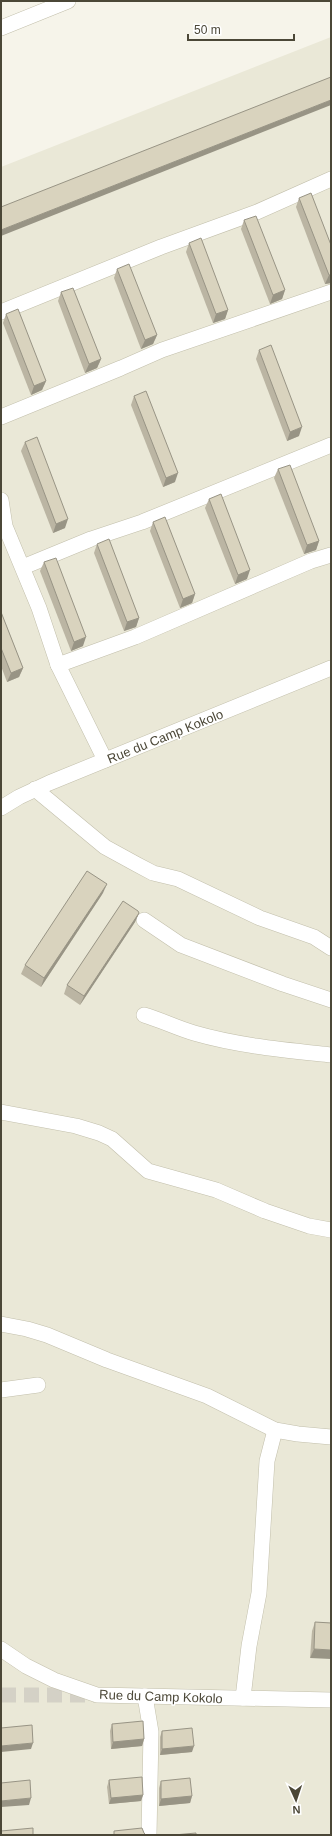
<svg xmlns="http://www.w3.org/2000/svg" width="332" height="1836" font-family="Arial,sans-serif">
<rect width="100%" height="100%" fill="#f6f4ea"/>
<path fill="#eae8d7" d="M331,37V1835H1V167Z"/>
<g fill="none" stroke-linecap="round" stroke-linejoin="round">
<path stroke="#d4d1c6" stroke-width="15" stroke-dasharray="15 8" stroke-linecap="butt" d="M1,1695H94"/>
<g stroke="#c2bfab" stroke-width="16">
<g id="minor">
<path d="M1,28L68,1"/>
<path d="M1,312L161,247L257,212L331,179"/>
<path d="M1,417L121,368L162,350L331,292"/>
<path d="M1,500L5,526L39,608L58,665L105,760"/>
<path d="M23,567L91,539L142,522L331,445"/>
<path d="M58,665L135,637L311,561L331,555"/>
<path d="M35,789L105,847L136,864L153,873L178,879L260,918L314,937L331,948"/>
<path d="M1,808L19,797L49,783L331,668"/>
<path d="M144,920L181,945L283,984L331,1000"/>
<path d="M144,1015C161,1020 177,1028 194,1033C239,1046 285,1050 331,1055"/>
<path d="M1,1112L76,1126L99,1133L112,1139L148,1171L216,1190L265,1211L309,1226L331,1230"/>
<path d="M1,1324L27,1329L47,1335L107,1360L207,1396L275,1430L298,1434L331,1437"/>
<path d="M1,1390L38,1385"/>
<path d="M1,1649L26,1666L54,1680L97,1695L331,1700"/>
<path d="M145,1696L151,1732L149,1835"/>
<path d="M243,1698L249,1646L259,1593L267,1461L275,1430"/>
</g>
</g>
<use href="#minor" stroke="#fff" stroke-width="15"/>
</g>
<g fill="#bbb5a3">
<path d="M299,198L331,245V283L325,284L296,207Z"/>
<path d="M244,220L285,290L282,299L270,304L241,229Z"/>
<path d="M189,243L228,310L225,319L213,323L186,252Z"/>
<path d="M117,269L157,335L153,344L141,349L114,278Z"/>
<path d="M61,292L101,359L97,368L85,373L58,301Z"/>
<path d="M6,314L46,381L42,390L31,395L3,323Z"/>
<path d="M259,350L299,436L287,441L256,359Z"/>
<path d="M134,396L175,482L163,487L131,405Z"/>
<path d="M25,442L65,528L53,533L21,451Z"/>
<path d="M278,469L319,541L316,550L304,554L274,478Z"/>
<path d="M209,499L247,579L235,584L205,508Z"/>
<path d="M153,522L195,594L192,603L180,608L150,531Z"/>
<path d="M97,544L139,618L136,627L124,631L94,553Z"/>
<path d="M44,562L83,646L71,651L40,571Z"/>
<path d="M1,612L23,668L19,677L7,682L1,666Z"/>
<path d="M103,893L41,987L21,974L25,965Z"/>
<path d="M139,913L135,922L80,1005L64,994L67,985Z"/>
<path d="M315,1622L331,1623L310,1658L312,1631Z"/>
<path d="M112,1724L144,1739L142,1746L111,1749L110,1731Z"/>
<path d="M162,1731L192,1752L160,1755V1737Z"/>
<path d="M109,1780L143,1795L141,1801L109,1804L107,1787Z"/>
<path d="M161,1781L192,1796L190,1803L159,1806V1788Z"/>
</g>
<g fill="#989485">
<path d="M331,100V105L1,236V230Z"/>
<path d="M329,275H331V283L325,284Z"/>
<path d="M285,290L282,299L270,304L273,295Z"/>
<path d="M228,310L225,319L213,323L216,314Z"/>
<path d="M157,335L153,344L141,349L145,340Z"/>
<path d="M101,359L97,368L85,373L89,364Z"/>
<path d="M46,381L42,390L31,395L34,386Z"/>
<path d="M302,427L299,436L287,441L290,432Z"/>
<path d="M178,473L175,482L163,487L166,478Z"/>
<path d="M68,519L65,528L53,533L56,524Z"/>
<path d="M319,541L316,550L304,554L307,545Z"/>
<path d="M250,570L247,579L235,584L238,575Z"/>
<path d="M195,594L192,603L180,608L183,599Z"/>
<path d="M139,618L136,627L124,631L127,622Z"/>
<path d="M86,637L83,646L71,651L74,642Z"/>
<path d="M23,668L19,677L7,682L11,673Z"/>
<path d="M107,884L103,893L41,987L44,978Z"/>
<path d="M139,913L135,922L80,1005L84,996Z"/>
<path d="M314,1649L331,1650V1659L310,1658Z"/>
<path d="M144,1739L142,1746L111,1749L113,1742Z"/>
<path d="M33,1743L31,1749L1,1752V1746Z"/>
<path d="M194,1746L192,1752L160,1755L162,1749Z"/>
<path d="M143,1795L141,1801L109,1804L111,1798Z"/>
<path d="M192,1796L190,1803L159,1806L161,1799Z"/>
<path d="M31,1798L29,1805L1,1807V1801Z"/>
</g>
<g fill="#d9d3be" stroke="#989485">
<path d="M331,77V100L1,230V207Z"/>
<path d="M311,193L331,245V275H329L299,198Z"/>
<path d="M256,216L285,290L273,295L244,220Z"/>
<path d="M201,238L228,310L216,314L189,243Z"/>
<path d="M129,264L157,335L145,340L117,269Z"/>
<path d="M73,288L101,359L89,364L61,292Z"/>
<path d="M18,309L46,381L34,386L6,314Z"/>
<path d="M271,345L302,427L290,432L259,350Z"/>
<path d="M146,391L178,473L166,478L134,396Z"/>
<path d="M37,437L68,519L56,524L25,442Z"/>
<path d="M290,465L319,541L307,545L278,469Z"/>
<path d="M221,494L250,570L238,575L209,499Z"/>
<path d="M165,517L195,594L183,599L153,522Z"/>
<path d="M109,539L139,618L127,622L97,544Z"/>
<path d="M56,558L86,637L74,642L44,562Z"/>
<path d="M1,612L23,668L11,673L1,648Z"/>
<path d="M87,871L107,884L44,978L25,965Z"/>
<path d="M123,901L138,911L139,913L84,996L67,985Z"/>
<path d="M315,1622L331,1623V1650L314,1649Z"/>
<path d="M143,1721L144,1739L113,1742L112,1724Z"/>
<path d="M32,1725L33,1743L1,1746V1728Z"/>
<path d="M192,1728L194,1746L162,1749V1731Z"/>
<path d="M142,1777L143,1795L111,1798L109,1780Z"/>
<path d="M190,1778L192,1796L161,1799V1781Z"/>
<path d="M30,1780L31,1798L1,1801V1783Z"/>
<path d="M33,1828V1835H1V1831Z"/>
<path d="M142,1828L144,1833L146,1835H114V1831Z"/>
<path d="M196,1833V1835H174Z"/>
</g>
<g text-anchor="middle" stroke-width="3" stroke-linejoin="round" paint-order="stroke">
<g font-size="13" fill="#4b4737" stroke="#fff">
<text transform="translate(165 736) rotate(-22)" y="5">Rue du Camp Kokolo</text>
<text transform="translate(161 1696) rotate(2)" y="5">Rue du Camp Kokolo</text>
</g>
</g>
<rect width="332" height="1836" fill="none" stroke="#4b4737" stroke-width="4"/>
<g transform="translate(296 1800) rotate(177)" stroke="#ffffff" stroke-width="3" paint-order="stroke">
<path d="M0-3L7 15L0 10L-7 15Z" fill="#4b4737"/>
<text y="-6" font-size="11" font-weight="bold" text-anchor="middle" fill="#4b4737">N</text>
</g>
<path d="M188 34v6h106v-6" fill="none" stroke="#4b4737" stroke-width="2"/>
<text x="194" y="34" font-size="12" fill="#4b4737" stroke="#ffffff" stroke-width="3" paint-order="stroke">50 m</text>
</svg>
